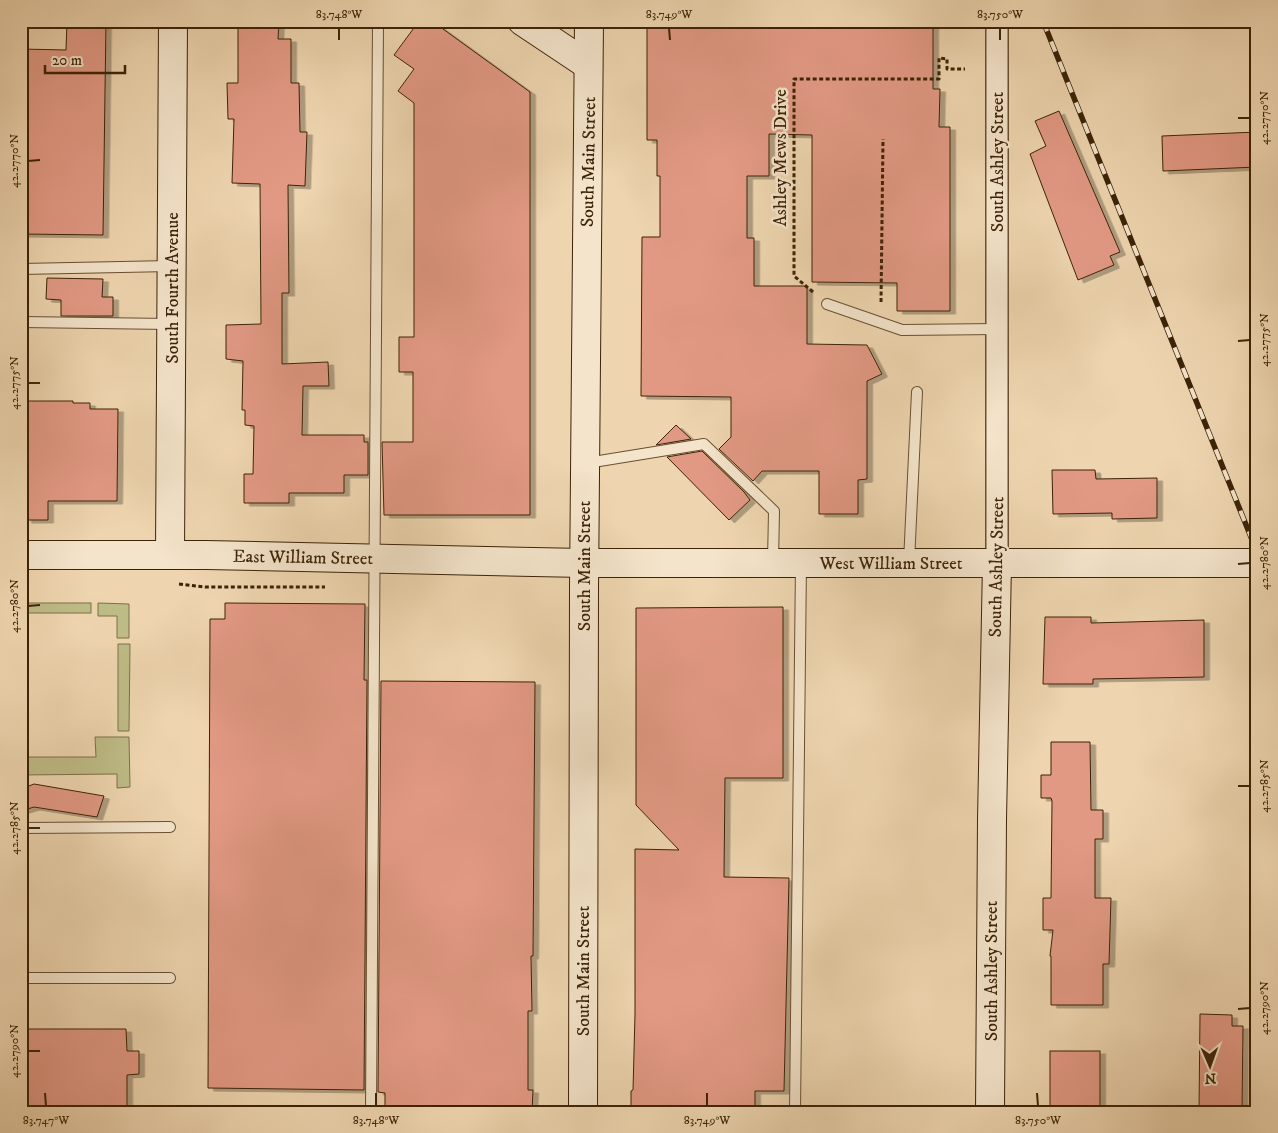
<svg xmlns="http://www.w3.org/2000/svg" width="1278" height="1133" font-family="'IM FELL DW Pica',serif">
<defs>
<filter id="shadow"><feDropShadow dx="5.5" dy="3" stdDeviation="0" flood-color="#0004"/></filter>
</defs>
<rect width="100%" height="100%" fill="#eed5af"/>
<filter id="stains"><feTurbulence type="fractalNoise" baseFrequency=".004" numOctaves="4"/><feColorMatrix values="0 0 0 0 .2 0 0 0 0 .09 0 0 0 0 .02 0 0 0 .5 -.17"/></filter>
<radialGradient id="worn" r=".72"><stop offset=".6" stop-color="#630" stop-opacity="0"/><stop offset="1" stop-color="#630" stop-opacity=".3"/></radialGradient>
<g fill="#bebc87" stroke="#7d7047">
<rect x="21" y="603" width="70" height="10"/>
<path d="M98,603L129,604V638H117V616H98Z"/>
<path d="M118,644H130L129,731H118Z"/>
<path d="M95,737H129L130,787L117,788V774L21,775V757H96Z"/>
</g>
<g fill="#e29984" stroke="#3c2307" filter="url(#shadow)">
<path d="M67,21H106L103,235L21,234V49L66,50Z"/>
<path d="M238,21H279L278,39H291V83H299L300,132H307L305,186L288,185L289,293H282V364L328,362L329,386H303L302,435H364V442H368V475H344V493H289V503H244V474H253L254,426L245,425V410H242L243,361L226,359V325L261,324L260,184L232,183L234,119H228L227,83H238Z"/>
<path d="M419,21H432L530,92V515H384L382,442H413V372H399V337H414V103L398,91L414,69L394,55Z"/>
<path d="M647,21H704V23L754,21H933V89H940L939,127H950V311H897V283L812,282V135L769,134V176H747V238H754V286H807V344L867,345L882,374L867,381V479L858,480V514H819V471H762L753,481L719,449L731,437V397L641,396L642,237H660V176H657V140H647Z"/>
<path d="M1059,111L1120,252L1110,256L1114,265L1078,280L1030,154L1046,146L1035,121Z"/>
<path d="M1257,132V167L1163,171L1162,136Z"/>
<path d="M47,278L103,279L102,297H113V316H61V300L46,299Z"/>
<path d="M21,401H73V403H90V409H118L117,501H48V520H26L27,468H21Z"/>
<path d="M676,425L691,439L656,445Z"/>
<path d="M702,451L744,492L750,500L729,520L667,457Z"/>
<path d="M1052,470H1095L1096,479L1157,478V518L1112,519V513L1053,514Z"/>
<path d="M225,603L365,604L364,680H367L364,1090L208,1088L210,619H225Z"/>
<path d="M783,607V778H725L724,877L789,878L784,1091H755V1112H631V1091L633,1090L635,1014V849L679,850L636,805V608Z"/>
<path d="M1045,617H1091V623L1204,620V677L1093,679V684H1043Z"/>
<path d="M381,681L535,682L533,956H531L532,1011H528V1090H533L532,1112H385V1093L378,1092Z"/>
<path d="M1051,742H1090L1091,810H1103V839H1095V898H1111L1109,964H1103V1005H1051V956H1050L1053,930H1043V898H1051L1052,801L1051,798H1041V775H1051Z"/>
<path d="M34,784L104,796L97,817L34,807L21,811V789Z"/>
<path d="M1200,1014L1232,1015V1026H1243L1242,1112H1199Z"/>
<path d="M21,1029H126L127,1051H139V1074L127,1075V1112H21Z"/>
<rect x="1050" y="1051" width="50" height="61"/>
</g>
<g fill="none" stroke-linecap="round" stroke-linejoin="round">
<g stroke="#685031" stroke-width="12">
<g id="lane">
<path d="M21,269L171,266"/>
<path d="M827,304L902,330L997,329"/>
<path d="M21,322L170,324"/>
<path d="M587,463L704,444L774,511L773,562"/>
<path d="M909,562L917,392"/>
<path d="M21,828L170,827"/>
<path d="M21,978H170"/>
<path d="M371,1112L378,21"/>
<path d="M795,1112L801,563"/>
</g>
</g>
<g stroke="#685031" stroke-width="24">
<path id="street" d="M997,21V563"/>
</g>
<g stroke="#3c2307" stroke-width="30">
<g id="secondary">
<path d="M522,21L588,65"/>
<path d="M21,555H206L584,563H1257"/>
<path d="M170,555L173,21"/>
<path d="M583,1112L584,588L589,21"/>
<path d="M990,1112L992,820L997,563"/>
</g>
</g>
<g stroke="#3c2307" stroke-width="3" stroke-dasharray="4 2.5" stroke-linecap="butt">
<path d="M813,292L794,276V79H939V58L947,59V69H965"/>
<path d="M881,302L883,139"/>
<path d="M179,584L205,587H325"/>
</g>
<use href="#lane" stroke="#f4e4cb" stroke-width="10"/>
<use href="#street" stroke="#f4e4cb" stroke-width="21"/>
<use href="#secondary" stroke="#f4e4cb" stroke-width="28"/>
<g stroke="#3c2307" stroke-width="5.5">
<path id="rail" d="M1043,21L1257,552"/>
</g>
<use href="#rail" stroke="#f4e4cb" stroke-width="4" stroke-dasharray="11" stroke-linecap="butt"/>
</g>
<path fill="none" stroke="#3c2307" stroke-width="2" d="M339,28V40M669,28L670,40M1000,28V40M1238,118H1250M28,161L40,160M1238,341L1250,340M28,383H40M1238,564L1250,563M28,606L40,605M1238,786H1250M28,828H40M1238,1009L1250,1008M28,1051H40M45,1093L46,1106M376,1093V1106M707,1093V1106M1037,1093L1038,1106"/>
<g text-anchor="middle" stroke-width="5" stroke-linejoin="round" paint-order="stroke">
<g font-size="18" fill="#3c2307" stroke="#f4e4cb">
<text transform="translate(780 158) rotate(-90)" y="6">Ashley Mews Drive</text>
<text transform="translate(588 162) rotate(-89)" y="6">South Main Street</text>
<text transform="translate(997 162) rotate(-90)" y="6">South Ashley Street</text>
<text transform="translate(172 288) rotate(-90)" y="6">South Fourth Avenue</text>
<text transform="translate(303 557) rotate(1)" y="6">East William Street</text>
<text x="891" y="569">West William Street</text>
<text transform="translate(584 566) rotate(-90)" y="6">South Main Street</text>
<text transform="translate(996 567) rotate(-89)" y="6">South Ashley Street</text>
<text transform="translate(583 971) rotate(-90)" y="6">South Main Street</text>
<text transform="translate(991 971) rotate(-90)" y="6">South Ashley Street</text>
</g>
</g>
<rect width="1278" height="1133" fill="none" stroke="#eed5af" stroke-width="55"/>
<g transform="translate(1210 1066) rotate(178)" stroke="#f4e4cb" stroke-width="4" paint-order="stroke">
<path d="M0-4L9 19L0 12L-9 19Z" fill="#3c2307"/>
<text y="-8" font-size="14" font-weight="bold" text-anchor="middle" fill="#3c2307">N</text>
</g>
<path d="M45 65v8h80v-8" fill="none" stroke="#3c2307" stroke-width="2.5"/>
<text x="52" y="65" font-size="15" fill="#3c2307" stroke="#f4e4cb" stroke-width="4" paint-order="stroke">20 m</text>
<rect x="28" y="28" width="1222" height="1078" fill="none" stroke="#3c2307" stroke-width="2"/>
<g font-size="12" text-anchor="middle" fill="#3c2307">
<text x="339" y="18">83.748°W</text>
<text x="669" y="18">83.749°W</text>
<text x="1000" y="18">83.750°W</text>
<text transform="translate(1264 118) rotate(-90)" y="4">42.2770°N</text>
<text transform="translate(14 161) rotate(-90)" y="4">42.2770°N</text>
<text transform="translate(1264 340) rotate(-90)" y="4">42.2775°N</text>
<text transform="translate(14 383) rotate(-90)" y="4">42.2775°N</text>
<text transform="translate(1264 563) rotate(-90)" y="4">42.2780°N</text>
<text transform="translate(14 606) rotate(-90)" y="4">42.2780°N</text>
<text transform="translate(1264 786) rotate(-90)" y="4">42.2785°N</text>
<text transform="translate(14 828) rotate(-90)" y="4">42.2785°N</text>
<text transform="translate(1264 1008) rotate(-90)" y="4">42.2790°N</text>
<text transform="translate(14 1051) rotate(-90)" y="4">42.2790°N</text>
<text x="46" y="1124">83.747°W</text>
<text x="376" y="1124">83.748°W</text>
<text x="707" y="1124">83.749°W</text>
<text x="1038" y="1124">83.750°W</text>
</g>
<rect width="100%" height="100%" filter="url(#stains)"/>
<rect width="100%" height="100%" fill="url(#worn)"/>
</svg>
